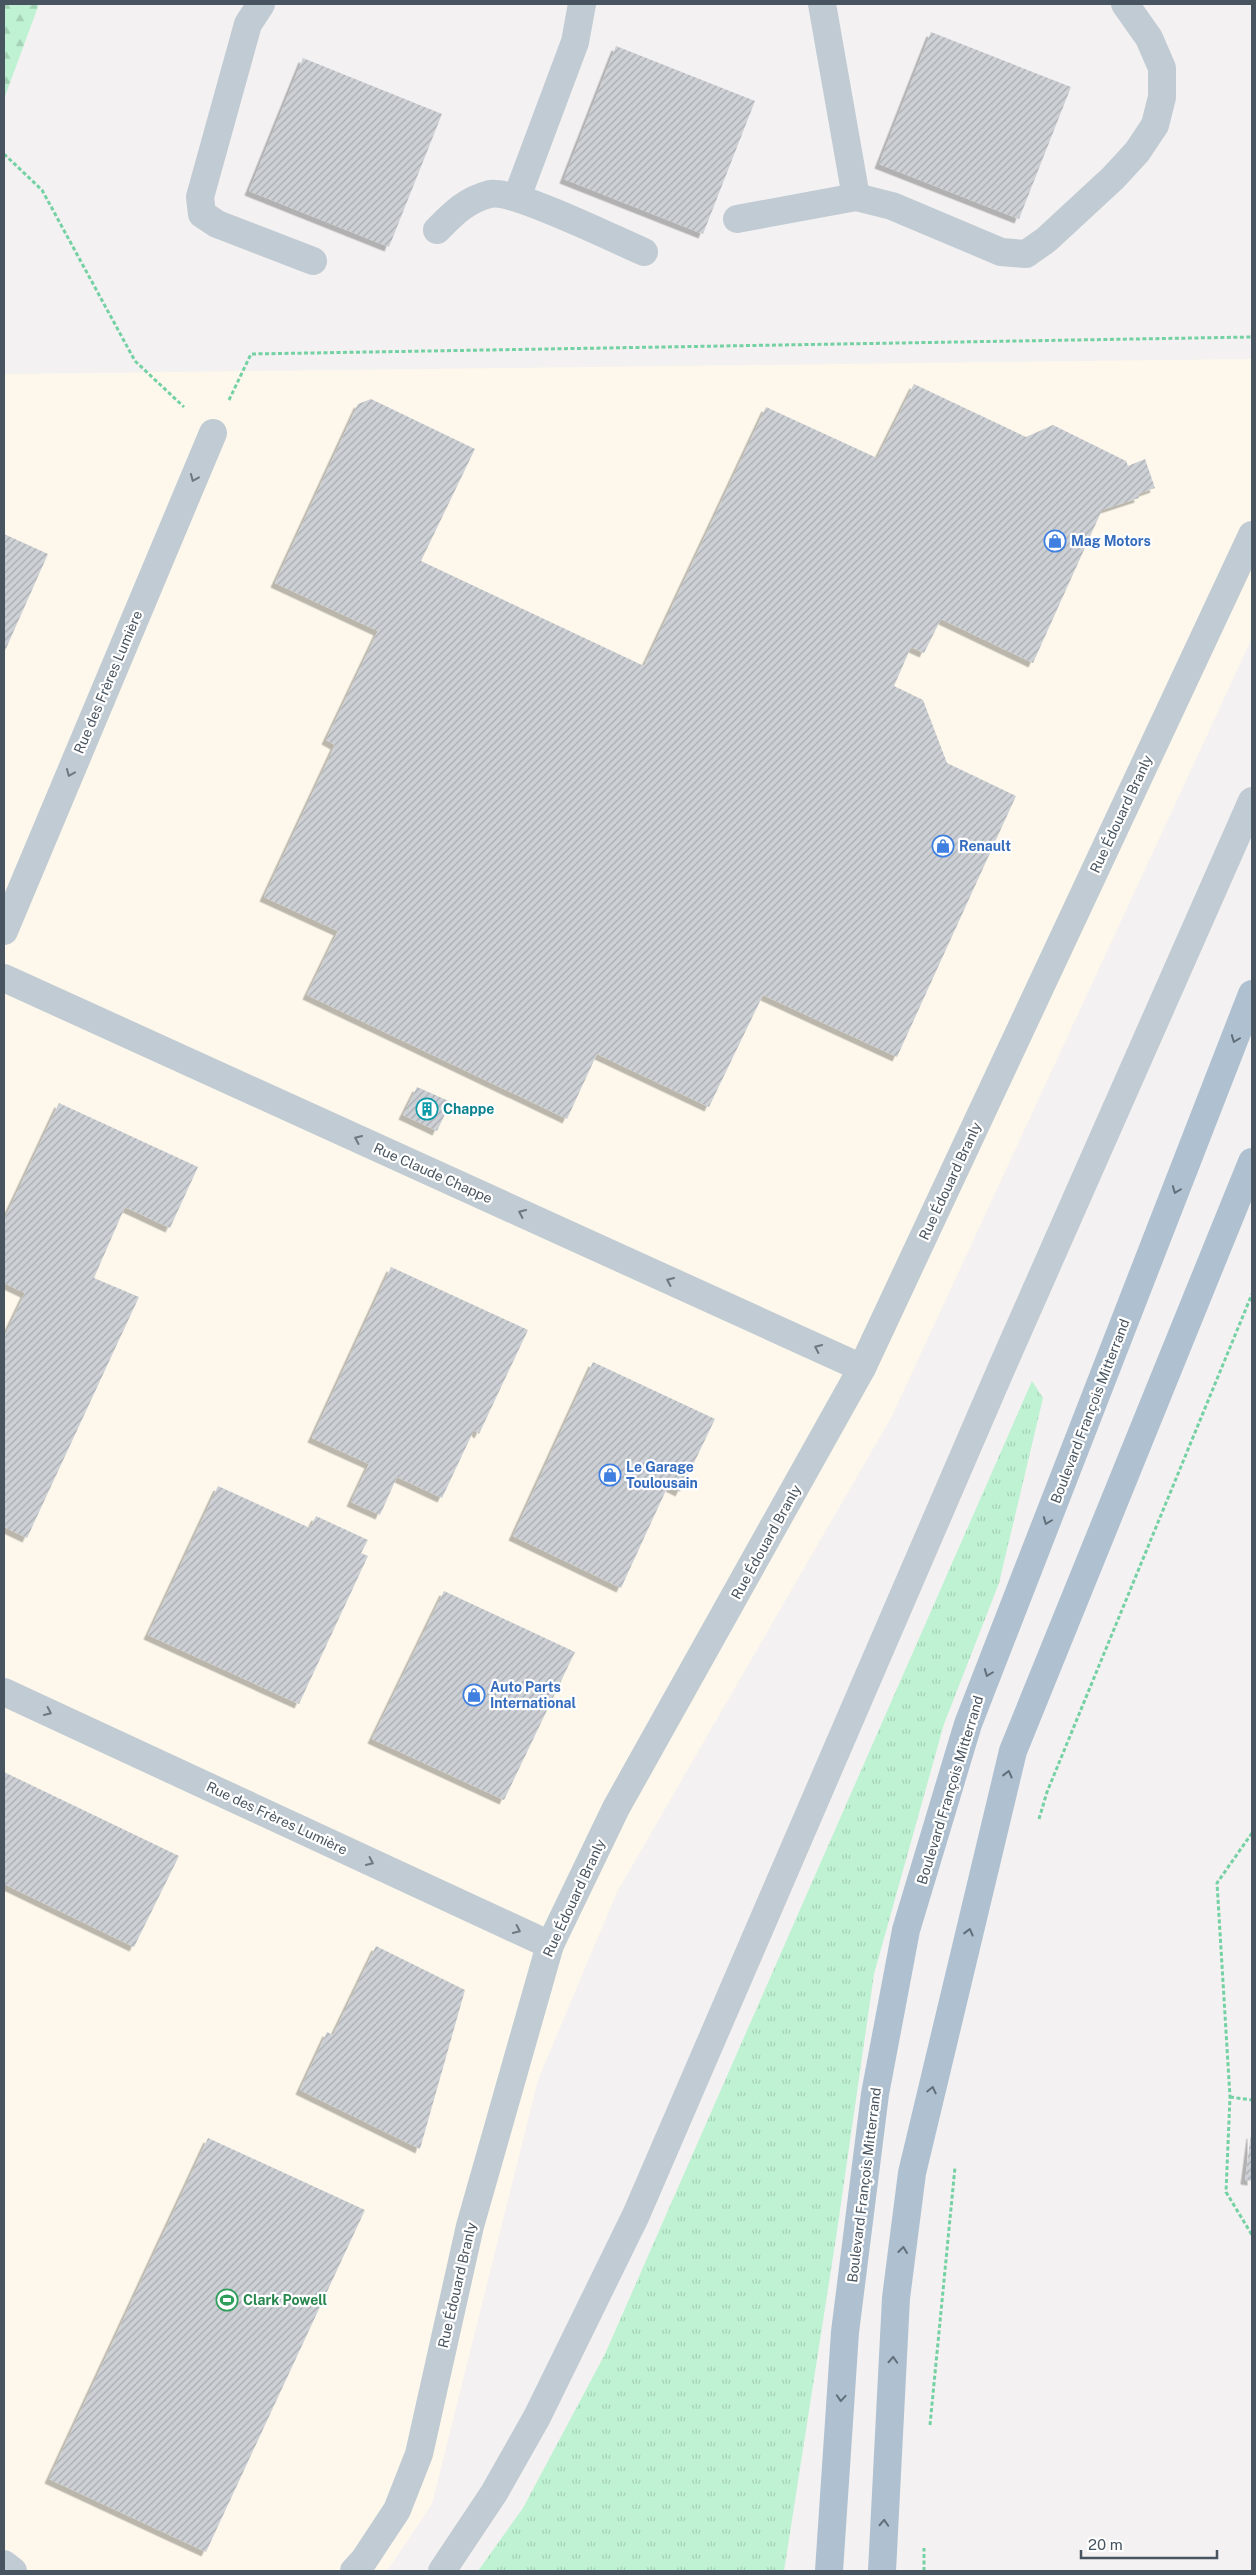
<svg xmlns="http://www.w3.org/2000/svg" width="1256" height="2575" font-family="'Public Sans',sans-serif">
<defs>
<pattern id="grass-tufts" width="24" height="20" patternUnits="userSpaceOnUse" patternTransform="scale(1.25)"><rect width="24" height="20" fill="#bef2d2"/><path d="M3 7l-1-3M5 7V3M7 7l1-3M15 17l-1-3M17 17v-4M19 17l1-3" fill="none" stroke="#a5d1b7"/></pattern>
<pattern id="forest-firs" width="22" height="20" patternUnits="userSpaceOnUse" patternTransform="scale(1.25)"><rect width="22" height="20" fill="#bef2d2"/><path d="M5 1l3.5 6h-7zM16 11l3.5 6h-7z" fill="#a5d1b7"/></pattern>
<pattern id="building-hatch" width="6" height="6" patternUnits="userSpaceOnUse" patternTransform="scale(1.25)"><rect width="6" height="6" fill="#cdd0d5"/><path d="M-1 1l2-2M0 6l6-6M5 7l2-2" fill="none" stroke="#a8abb0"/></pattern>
<filter id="shadow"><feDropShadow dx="-4.5" dy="4.5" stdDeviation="0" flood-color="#0004"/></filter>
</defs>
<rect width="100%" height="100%" fill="#f3f1f1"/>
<path fill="#fdf8eb" d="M1252,359V638L892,1416L617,1892L538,2080L432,2504L387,2571H4V374Z"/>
<path fill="url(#grass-tufts)" d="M1032,1381L1043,1398L999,1583L944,1724L874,1974L837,2231L784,2571H478L523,2508L605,2354Z"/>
<path fill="url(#forest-firs)" d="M4,4H39L4,99Z"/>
<g fill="url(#building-hatch)" filter="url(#shadow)">
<path d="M931,32L1071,87L1019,219L879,164Z"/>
<path d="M616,46L755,101L703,234L564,179Z"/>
<path d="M303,58L442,114L389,247L249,191Z"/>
<path d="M914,384L1026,437L1053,425L1126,461L1128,466L1145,459L1155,488L1138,494L1139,498L1102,510L1033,663L941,619L924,653L911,647L894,686L923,700L947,763L1016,796L897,1057L763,995L709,1107L597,1054L567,1119L307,995L338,931L264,897L335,745L326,740L378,631L275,583L358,404L371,399L475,449L421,561L644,666L766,407L877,458Z"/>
<path d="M4,534L48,554L4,653Z"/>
<path d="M417,1087L451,1102L437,1131L403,1115Z"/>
<path d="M59,1103L198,1167L170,1228L125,1207L94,1278L139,1297L27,1538L4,1527V1337L25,1293L4,1283V1220Z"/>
<path d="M391,1267L528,1330L479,1434L474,1430L442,1498L397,1477L380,1515L351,1502L369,1464L312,1438Z"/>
<path d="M593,1362L715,1419L680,1492L668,1486L621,1588L513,1536Z"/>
<path d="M218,1486L310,1528L316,1516L368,1540L361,1553L368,1556L299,1704L148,1635Z"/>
<path d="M444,1591L575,1652L504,1800L372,1739Z"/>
<path d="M4,1772L179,1856L134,1947L4,1884Z"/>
<path d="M376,1946L465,1990L420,2149L300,2090L327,2032L333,2035Z"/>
<path d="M1251,2134L1252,2135V2181L1245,2180Z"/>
<path d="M208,2138L365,2210L206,2552L49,2479Z"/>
</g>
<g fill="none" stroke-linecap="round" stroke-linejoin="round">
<g stroke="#74d1a3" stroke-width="3" stroke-dasharray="4 2.5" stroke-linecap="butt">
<path d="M4,154L42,190L135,361L184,407"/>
<path d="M229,400L251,354L1252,337"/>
<path d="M1039,1819L1047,1792L1252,1294"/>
<path d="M1252,1833L1217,1883L1230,2097L1226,2192L1252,2235"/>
<path d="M1230,2097L1252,2100"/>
<path d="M930,2425L955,2167"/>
<path d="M924,2571V2548"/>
</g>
<g stroke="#c1cbd3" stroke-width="28">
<path d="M261,4L248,24L200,197L202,214L217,224L313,261"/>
<path d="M822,4L856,197"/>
<path d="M517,197L575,42L582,4"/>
<path d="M737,219L856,197L892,206L1001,252L1026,254L1046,240L1113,178L1137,152L1155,125L1162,97V68L1149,38L1125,4"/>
<path d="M437,230C453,214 466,200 490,194C513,189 616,240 644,252"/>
<path d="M4,931L213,433"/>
<path d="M4,978L862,1368"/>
<path d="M4,1692L550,1945"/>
<path d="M4,2564L13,2571"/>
<path d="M354,2571L364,2560L397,2510L419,2454L470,2226L550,1945L616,1808L862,1368L1252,535"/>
<path d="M442,2571L494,2493L537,2417L636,2215L1002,1367L1252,801"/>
</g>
<g stroke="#afc0d0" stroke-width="28">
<path d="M829,2571L845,2332L875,2094L906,1930L968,1724L1252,994"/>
<path d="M882,2571L896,2298L912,2173L1013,1751L1252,1162"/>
</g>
</g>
<defs><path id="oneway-chevron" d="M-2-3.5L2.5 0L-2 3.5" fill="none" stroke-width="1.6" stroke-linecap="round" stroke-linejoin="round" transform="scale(1.25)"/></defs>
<g stroke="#6c7882">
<use href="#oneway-chevron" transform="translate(194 478) rotate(113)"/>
<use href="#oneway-chevron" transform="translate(70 773) rotate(113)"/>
<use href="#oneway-chevron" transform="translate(358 1139) rotate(-156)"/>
<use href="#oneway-chevron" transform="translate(522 1213) rotate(-156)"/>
<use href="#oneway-chevron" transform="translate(670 1281) rotate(-156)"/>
<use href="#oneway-chevron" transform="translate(818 1348) rotate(-155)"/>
<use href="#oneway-chevron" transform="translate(48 1712) rotate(25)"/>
<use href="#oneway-chevron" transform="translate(370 1862) rotate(25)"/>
<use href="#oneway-chevron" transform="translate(517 1930) rotate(25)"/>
</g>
<g stroke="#626f7b">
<use href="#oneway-chevron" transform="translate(1235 1039) rotate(111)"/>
<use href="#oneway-chevron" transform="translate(1176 1190) rotate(111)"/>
<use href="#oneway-chevron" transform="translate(1047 1521) rotate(111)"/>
<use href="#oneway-chevron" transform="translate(988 1673) rotate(111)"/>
<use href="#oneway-chevron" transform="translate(1008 1774) rotate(-76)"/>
<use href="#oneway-chevron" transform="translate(969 1932) rotate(-76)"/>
<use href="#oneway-chevron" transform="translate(932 2090) rotate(-77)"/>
<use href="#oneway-chevron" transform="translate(903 2250) rotate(-83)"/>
<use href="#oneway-chevron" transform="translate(893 2360) rotate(-87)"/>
<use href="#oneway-chevron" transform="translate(841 2398) rotate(94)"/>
<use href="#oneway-chevron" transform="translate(884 2523) rotate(-87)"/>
</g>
<defs>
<g id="shop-ring" transform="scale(1.125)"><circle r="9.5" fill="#fff" stroke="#3f7fe0" stroke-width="1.5"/><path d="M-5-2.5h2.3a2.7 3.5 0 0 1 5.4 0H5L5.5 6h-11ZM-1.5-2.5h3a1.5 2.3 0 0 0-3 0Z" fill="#3f7fe0"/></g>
<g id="building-ring" transform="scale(1.125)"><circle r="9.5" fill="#fff" stroke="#0f9aa8" stroke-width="1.5"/><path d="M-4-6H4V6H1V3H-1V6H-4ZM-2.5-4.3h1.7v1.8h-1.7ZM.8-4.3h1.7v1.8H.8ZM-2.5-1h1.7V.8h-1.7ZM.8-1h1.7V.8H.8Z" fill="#0f9aa8"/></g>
<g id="stadium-ring" transform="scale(1.125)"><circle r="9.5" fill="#fff" stroke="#2e9e5b" stroke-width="1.5"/><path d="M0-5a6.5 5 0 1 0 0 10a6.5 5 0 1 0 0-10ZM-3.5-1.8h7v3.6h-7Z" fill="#2e9e5b"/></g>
</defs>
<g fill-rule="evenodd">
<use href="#shop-ring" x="1055" y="541"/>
<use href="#shop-ring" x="943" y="846"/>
<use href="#building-ring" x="427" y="1109"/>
<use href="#shop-ring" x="610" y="1475"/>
<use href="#shop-ring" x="474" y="1695"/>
<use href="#stadium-ring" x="227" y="2300"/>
</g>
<g text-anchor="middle" stroke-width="4.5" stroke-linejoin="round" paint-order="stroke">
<g font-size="14" font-weight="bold" fill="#366cbe" stroke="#fff" text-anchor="start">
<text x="1071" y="546">Mag Motors</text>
<text x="959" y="851">Renault</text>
<text x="626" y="1472">Le Garage<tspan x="626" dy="16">Toulousain</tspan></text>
<text x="490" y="1692">Auto Parts<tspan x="490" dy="16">International</tspan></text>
</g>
<g font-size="14" fill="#48545f" stroke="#fff">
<text transform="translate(108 682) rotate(-67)" y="5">Rue des Frères Lumière</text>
<text transform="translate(1121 814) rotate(-65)" y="5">Rue Édouard Branly</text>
<text transform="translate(433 1173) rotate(24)" y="5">Rue Claude Chappe</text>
<text transform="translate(950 1181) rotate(-65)" y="5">Rue Édouard Branly</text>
<text transform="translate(1090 1411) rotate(-69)" y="5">Boulevard François Mitterrand</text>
<text transform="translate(766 1542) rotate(-61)" y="5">Rue Édouard Branly</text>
<text transform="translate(950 1790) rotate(-73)" y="5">Boulevard François Mitterrand</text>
<text transform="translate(277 1818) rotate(25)" y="5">Rue des Frères Lumière</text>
<text transform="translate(574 1898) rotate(-65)" y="5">Rue Édouard Branly</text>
<text transform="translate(864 2185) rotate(-83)" y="5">Boulevard François Mitterrand</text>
<text transform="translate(457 2285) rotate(-77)" y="5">Rue Édouard Branly</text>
</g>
<g font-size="14" font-weight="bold" fill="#0d838f" stroke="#fff" text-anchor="start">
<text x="443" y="1114">Chappe</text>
</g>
<g font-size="14" font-weight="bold" fill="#27864d" stroke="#fff" text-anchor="start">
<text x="243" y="2305">Clark Powell</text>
</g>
</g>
<rect width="1256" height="2575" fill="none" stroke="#48545f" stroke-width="10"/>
<path d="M1081 2550v8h136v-8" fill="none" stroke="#48545f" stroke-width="2.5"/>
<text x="1088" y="2550" font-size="15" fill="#48545f" stroke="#ffffff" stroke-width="4" paint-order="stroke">20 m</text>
</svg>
